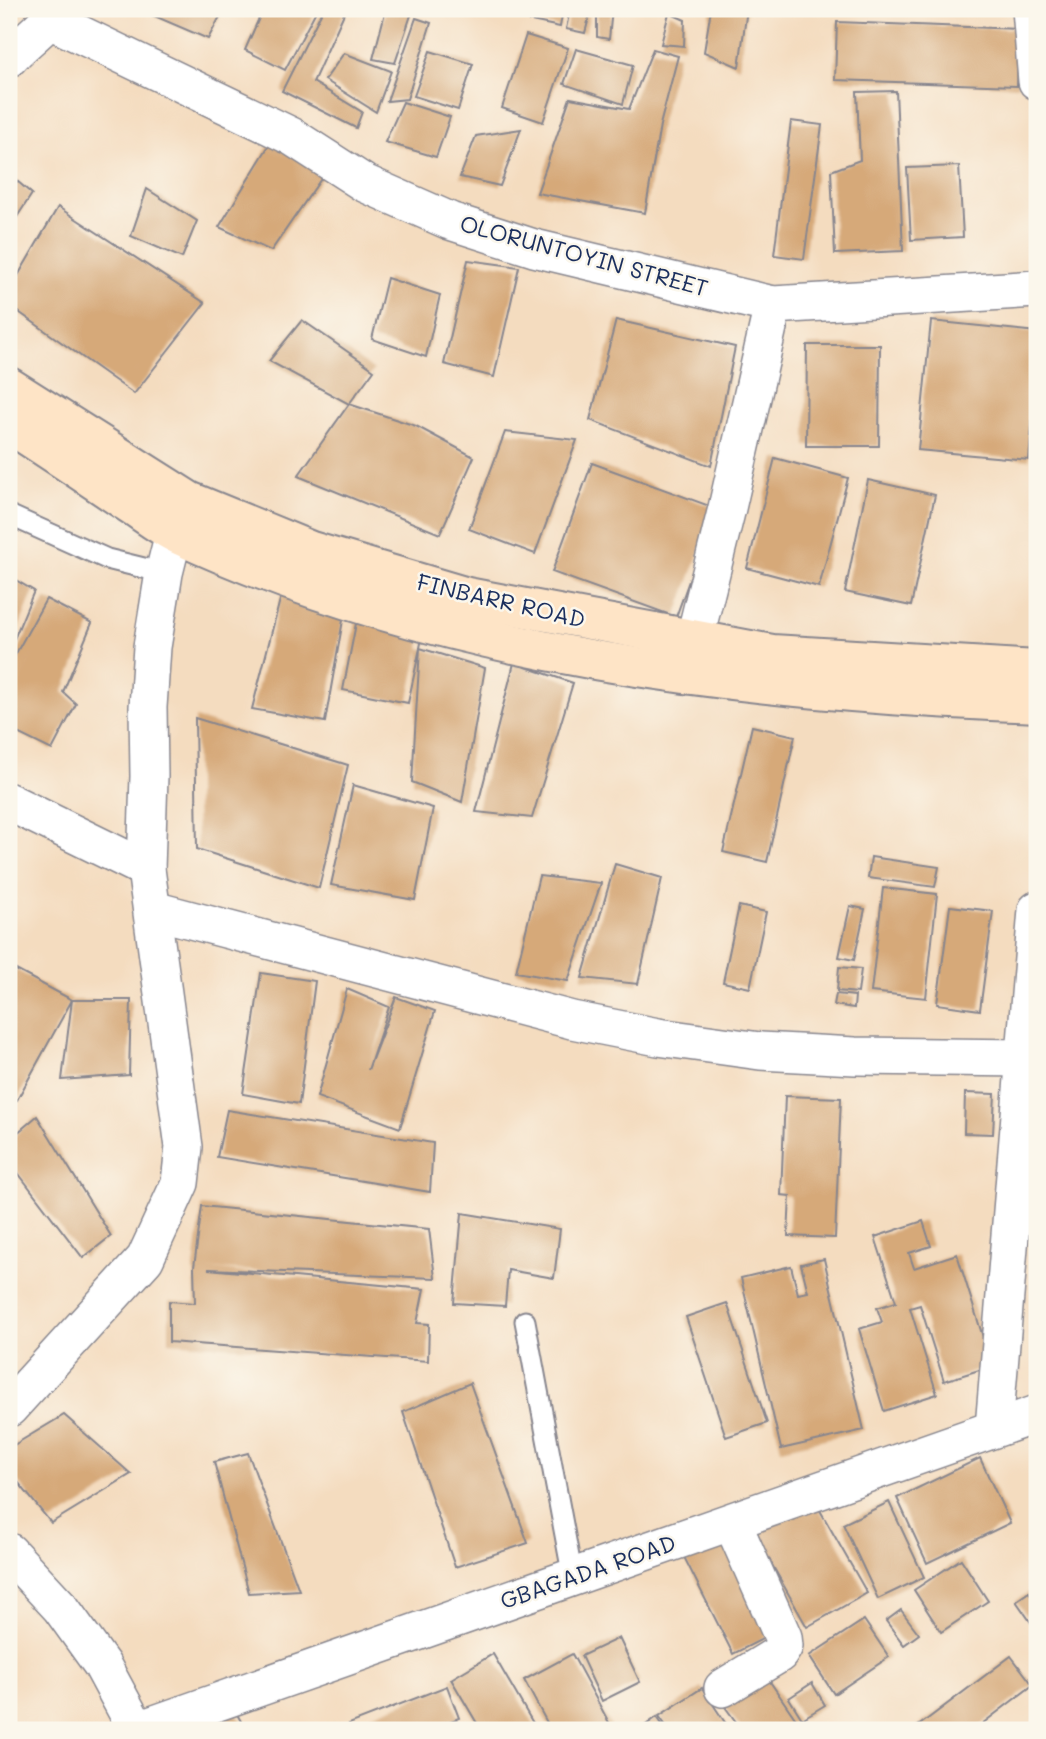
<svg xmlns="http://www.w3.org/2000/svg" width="1046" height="1739" font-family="Mali,sans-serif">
<rect width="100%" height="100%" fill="#fbf7ec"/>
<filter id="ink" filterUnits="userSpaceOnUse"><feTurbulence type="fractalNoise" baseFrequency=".0143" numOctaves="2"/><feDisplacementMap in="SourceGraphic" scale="14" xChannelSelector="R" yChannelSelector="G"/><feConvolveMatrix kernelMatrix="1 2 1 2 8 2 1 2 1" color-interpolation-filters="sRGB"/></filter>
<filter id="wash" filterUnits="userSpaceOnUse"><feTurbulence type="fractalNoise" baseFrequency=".00686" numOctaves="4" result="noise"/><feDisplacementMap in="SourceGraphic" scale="28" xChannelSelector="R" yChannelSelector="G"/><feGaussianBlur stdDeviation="1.57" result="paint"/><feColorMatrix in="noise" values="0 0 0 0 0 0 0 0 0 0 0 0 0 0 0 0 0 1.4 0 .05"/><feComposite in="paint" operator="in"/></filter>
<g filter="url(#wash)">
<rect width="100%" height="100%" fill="#f4dcbf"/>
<g id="blocks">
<g fill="#d6a979">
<path d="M158,9H224L208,39L152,15Z"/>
<path d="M263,9H317L285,70L245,50Z"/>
<path d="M323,9H346L313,82L362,112L356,128L282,91Z"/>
<path d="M386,9H413L395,63L373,59Z"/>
<path d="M513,9H563L560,27L512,17Z"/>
<path d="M597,9H612L609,39L597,37Z"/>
<path d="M711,9H747L739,67L704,52Z"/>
<path d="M862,9H901V14L862,11Z"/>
<path d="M570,10L590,14L585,33L566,29Z"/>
<path d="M669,13L685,20L684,46L661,44Z"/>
<path d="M416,18L431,23L407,99L387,101Z"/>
<path d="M837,22L1019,29L1017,86L835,80Z"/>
<path d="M526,35L568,48L543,122L502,108Z"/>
<path d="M576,49L633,65L623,104L564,84Z"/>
<path d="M653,49L678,56L660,125L645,213L537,193L570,98L629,109Z"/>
<path d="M430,51L473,64L458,110L414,96Z"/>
<path d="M344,53L391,71L376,112L325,80Z"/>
<path d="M896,91L903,251L835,254L831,171L860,160L857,92Z"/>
<path d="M403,102L450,117L436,157L385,142Z"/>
<path d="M791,121L822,125L804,259L774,255Z"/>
<path d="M521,129L500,186L460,177L476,136Z"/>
<path d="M271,142L325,173L271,251L219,227Z"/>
<path d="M959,166L963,237L911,240L907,168Z"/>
<path d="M9,174L32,194L9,229Z"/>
<path d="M147,189L197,221L182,258L131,236Z"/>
<path d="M58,207L205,303L134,394L9,305V291Z"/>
<path d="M468,260L519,267L494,377L444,364Z"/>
<path d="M387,278L440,295L426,357L372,339Z"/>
<path d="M302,320L374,370L349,404L269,361Z"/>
<path d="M616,320L735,347L711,466L590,420Z"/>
<path d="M931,321L1037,332V370L1029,460L918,450Z"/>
<path d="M807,345H880L879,446H806Z"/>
<path d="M349,404L416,426L474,457L440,534L298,476Z"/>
<path d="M505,432L577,440L535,554L469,529Z"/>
<path d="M775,458L848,478L819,587L747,568Z"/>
<path d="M592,463L715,508L676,617L552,572Z"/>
<path d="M868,480L935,495L911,606L845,592Z"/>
<path d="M9,576L34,591L9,651Z"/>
<path d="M283,588L346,603L325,722L252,709Z"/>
<path d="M46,599L92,623L63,692L76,704L52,750L9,729V666Z"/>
<path d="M359,608L424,627L420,648L485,668L462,802L412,782L420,648L408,703L343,690Z"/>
<path d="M514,663L573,683L532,818L476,812Z"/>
<path d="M195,718L348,765L319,888L197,849Z"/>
<path d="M752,726L795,736L767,862L723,852Z"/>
<path d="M353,785L433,808L415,900L331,885Z"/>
<path d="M871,857L939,867L935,887L868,878Z"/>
<path d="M615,864L662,878L638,984L582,978Z"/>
<path d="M539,876L601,883L568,981L516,972Z"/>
<path d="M883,888L937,894L926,998L871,992Z"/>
<path d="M739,906L766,912L750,988L723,982Z"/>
<path d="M850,906L865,909L854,960L839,957Z"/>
<path d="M950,906L993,911L980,1010L937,1004Z"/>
<path d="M839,967L861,969L858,993L837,991Z"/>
<path d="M14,969L72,1000H131L129,1075L62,1080L72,1000L17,1100L9,1097V978Z"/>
<path d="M261,973L315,981L299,1104L243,1094Z"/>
<path d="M347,989L389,1007L368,1070L396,997L435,1011L400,1128L317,1097Z"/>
<path d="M836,994L855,996L854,1008L834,1005Z"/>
<path d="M965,1093L995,1094L993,1134L964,1133Z"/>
<path d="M785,1096L841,1098L835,1238L788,1236L790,1196L781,1195Z"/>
<path d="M227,1110L433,1143L430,1192L217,1157Z"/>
<path d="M37,1116L111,1236L83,1258L9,1161V1140Z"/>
<path d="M202,1206L429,1229L435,1278L208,1269L424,1289L417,1323L429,1324L428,1361L169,1342V1301L195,1303L194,1267Z"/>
<path d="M462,1213L560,1229L554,1278L508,1270L505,1306L454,1303Z"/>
<path d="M923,1221L931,1246L909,1253L914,1268L957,1254L992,1366L944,1381L920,1305L910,1308L937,1394L884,1411L859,1329L882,1322L877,1308L896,1302L875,1237Z"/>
<path d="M824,1259L864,1430L781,1449L741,1278L791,1266L798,1294L808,1292L801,1264Z"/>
<path d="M727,1303L767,1423L726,1437L686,1317Z"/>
<path d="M470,1383L528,1543L455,1567L403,1412Z"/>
<path d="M64,1415L131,1474L51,1523L9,1471V1448Z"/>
<path d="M248,1453L299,1590L249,1593L214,1462Z"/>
<path d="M980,1458L1010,1523L927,1563L897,1498Z"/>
<path d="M813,1498L867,1593L807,1627L753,1531Z"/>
<path d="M889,1502L924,1577L878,1599L843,1524Z"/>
<path d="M721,1530L774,1633L733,1654L681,1551Z"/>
<path d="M961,1559L988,1601L941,1632L914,1590Z"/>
<path d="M1029,1592L1037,1603V1631L1016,1601Z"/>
<path d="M901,1610L919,1634L904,1645L886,1621Z"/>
<path d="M864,1620L889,1657L834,1694L809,1656Z"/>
<path d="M619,1638L640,1682L602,1701L581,1656Z"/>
<path d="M493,1654L537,1730H481L451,1679Z"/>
<path d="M572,1654L613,1730H551L524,1680Z"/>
<path d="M1011,1656L1033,1685L974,1730H913Z"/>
<path d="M762,1670L797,1721L784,1730H742L720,1700Z"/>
<path d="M812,1683L825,1705L802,1719L789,1698Z"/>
<path d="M447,1686L459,1718L427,1730H351L349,1724Z"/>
<path d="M702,1688L730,1730H669L659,1716Z"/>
<path d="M234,1709L246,1730H197Z"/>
<path d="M657,1717L666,1730H639Z"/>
</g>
</g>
</g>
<g filter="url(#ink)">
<use href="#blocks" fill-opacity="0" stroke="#88868e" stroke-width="2"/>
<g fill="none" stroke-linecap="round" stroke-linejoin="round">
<g stroke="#88868e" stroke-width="23">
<g id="lane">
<path d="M9,515L107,559L164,573"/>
<path d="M525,1321L573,1578"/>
</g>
</g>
<g stroke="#88868e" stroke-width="40">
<g id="street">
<path d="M1031,9L1037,81"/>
<path d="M50,20L291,136L364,183L450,221L534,248L773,305L1037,289"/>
<path d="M9,58C24,41 45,28 57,9"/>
<path d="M694,641L727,508L773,305"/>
<path d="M9,802L146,869"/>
<path d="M153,910L572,1020L658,1037L760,1051L855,1056L1037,1058"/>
<path d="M9,1408L145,1259L180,1183L184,1147L146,869L149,776L148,707L152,647L164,573L174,533"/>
<path d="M994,1428L1037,910"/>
<path d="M9,1552L61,1608L102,1665L137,1730"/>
<path d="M723,1688L779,1654L784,1646L783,1637L732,1522"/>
<path d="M138,1730L1037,1414"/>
</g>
</g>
<g stroke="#88868e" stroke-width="42">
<g id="secondary">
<path d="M9,387L189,501L311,551L467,597L772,654L1037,670"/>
<path d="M9,424C49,449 88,476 127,502C143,512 160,526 177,534C441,657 749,692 1037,703"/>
</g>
</g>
<use href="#lane" stroke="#fff" stroke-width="19"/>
<use href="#street" stroke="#fff" stroke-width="37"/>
<use href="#secondary" stroke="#fee4c6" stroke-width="38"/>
</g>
</g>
<g text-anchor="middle" stroke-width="5" stroke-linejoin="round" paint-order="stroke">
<g font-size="23" fill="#1b2f5e" stroke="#fbf7ec">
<text transform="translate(584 256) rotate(15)" y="8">OLORUNTOYIN STREET</text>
<text transform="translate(501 601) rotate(13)" y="8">FINBARR ROAD</text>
<text transform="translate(588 1572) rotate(-19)" y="8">GBAGADA ROAD</text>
</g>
</g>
<rect width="1046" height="1739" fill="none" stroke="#fbf7ec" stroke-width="35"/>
</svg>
